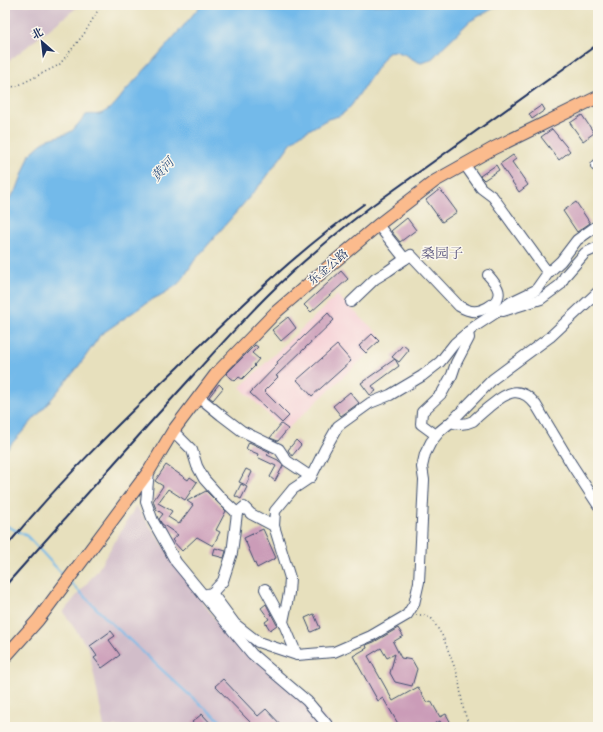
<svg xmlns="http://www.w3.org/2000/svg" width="603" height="732" font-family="'IM FELL French Canon','Noto Serif SC',serif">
<rect width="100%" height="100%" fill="#fbf7ec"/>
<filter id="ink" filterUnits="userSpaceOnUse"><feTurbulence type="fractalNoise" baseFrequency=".025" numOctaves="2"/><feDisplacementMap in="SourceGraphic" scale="8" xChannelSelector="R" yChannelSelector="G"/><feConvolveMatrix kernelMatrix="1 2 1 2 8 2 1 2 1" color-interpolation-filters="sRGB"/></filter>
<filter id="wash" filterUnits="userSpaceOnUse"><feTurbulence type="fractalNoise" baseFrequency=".012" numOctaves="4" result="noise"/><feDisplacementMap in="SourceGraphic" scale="16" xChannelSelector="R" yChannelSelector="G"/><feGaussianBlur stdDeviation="0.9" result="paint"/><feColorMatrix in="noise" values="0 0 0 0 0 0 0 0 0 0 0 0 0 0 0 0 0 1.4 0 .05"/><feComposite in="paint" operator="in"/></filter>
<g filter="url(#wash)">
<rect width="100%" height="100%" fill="#e7e0bd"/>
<path fill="#f6cfd6" d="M337,295L384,339L285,431L240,387Z"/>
<g fill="#d1bdc9">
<path d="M5,5H80L5,64Z"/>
<path d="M136,506L226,635L270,657L333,727H104L89,649L63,612L97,571Z"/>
</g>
<path fill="#73baea" stroke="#4774a4" d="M201,5H500L470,21L442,48L434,57L428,61L421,63L416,61L406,55L395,51L388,52L351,106L345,112L339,116L328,119L300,135L291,143L265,179L194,261L184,277L177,285L163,294L151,300L100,335L97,340L78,367L43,409L5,451V204L17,189L30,154L41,144L49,139L66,134L72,131L86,115C94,113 97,117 106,111C116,106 122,94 129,87C154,60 178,33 201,5Z"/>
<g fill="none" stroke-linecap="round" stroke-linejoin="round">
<g stroke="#73baea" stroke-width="2">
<path d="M5,525L27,536L65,577"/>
<path d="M71,583L108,620L186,692L228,727"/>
</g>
</g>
<g id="blocks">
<g fill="#cb9cb8">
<path d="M542,105L545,110L532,119L529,114Z"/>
<path d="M582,115L594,133L583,141L570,123Z"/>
<path d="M552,129L570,151L559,160L541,137Z"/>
<path d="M513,155L516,159L512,162L528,185L519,192L500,164Z"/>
<path d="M496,165L499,170L484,180L480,176Z"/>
<path d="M440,189L457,212L442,222L426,200Z"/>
<path d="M576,202L590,223L577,232L563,211Z"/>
<path d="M407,218L416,230L400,242L391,231Z"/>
<path d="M341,271L348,279L311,312L304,305Z"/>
<path d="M328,313L334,320L276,376L278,377L264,391L289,416L282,423L250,393L278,364L277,362Z"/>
<path d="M288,317L296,328L281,341L272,330Z"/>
<path d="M372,334L379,341L366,353L359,346Z"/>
<path d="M255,345L258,347L252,353L259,359L254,365L255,366L242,379L239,377L235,381L226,374Z"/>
<path d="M337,345L351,361L312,396L297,380Z"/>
<path d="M403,345L409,350L399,362L392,357Z"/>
<path d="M395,359L399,366L372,386L376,391L370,395L361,383Z"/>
<path d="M219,384L223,388L213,400L209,397Z"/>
<path d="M350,392L359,403L341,416L333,406Z"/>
<path d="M281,424L288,429L278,441L270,438Z"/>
<path d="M296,440L301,445L292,456L288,450Z"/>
<path d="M249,442L270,452L267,455L278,460L283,466L275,481L270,477L276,466L257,457L258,454L246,449Z"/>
<path d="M166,465L188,480L190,477L197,482L185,500L168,489L158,503L172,511L168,517L179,524L193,505L187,501L206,491L226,511L216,530L220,532L213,546L197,537L182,551L172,540L178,535L162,524L159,519L163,514L156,509L153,501L163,486L155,481Z"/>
<path d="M246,469L252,472L246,485L239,482Z"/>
<path d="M241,484L247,487L241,499L235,496Z"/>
<path d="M263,529L276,558L257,568L244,538Z"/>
<path d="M215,548L226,551L224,558L213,555Z"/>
<path d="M266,604L277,625L270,630L265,622L269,619L261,608Z"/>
<path d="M314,614L320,628L311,632L305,618Z"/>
<path d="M398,628L403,636L393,642L401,658L412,660L417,669L412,686L395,682L390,673L395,654L387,658L381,648L368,656L393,701L418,687L427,703L431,701L440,717L446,714L453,727H443L440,721L429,727H400L383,698L378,701L353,656L367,648L366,645L374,642Z"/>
<path d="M111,631L115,636L109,640L120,655L102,668L94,658L97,656L90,646Z"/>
<path d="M223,679L258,716L266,709L283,727H247L251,723L215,686Z"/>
<path d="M202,714L214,727H196L192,722Z"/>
</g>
</g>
</g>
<g filter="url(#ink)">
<use href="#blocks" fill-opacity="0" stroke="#3a4a6c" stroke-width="1"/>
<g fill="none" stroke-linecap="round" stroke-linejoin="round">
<g stroke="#3a4a6c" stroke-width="12">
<g id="minor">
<path d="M465,165L481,188L493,197L548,273"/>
<path d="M596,166L598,164"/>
<path d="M378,225L405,259L411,255L459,306C471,313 478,313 490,306L497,312"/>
<path d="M488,275C498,286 505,296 490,306"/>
<path d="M351,302L375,279L388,271L405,259"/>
<path d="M503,311L541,299L560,285L565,276L585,253L598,247"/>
<path d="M199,397L221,415L242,431L279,449L287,461L311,477"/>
<path d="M451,422C459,425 465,425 473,421C479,415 484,411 490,406C507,392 520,384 536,405L572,465L598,505"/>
<path d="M173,431L192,450L197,466L204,479L222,499L237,513"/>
<path d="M436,435L421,424L422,412L442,393L452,375L456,363L469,338L468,332"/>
<path d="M149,471L146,502L153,521L176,562L252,654L307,701L329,727"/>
<path d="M265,589L283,622"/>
<path d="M212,593L223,581L232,553L237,513L244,507L251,514L274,526"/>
<path d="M203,595L212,593L235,624L258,642L297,655L334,652L371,636L407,615L414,604L419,582L424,480L422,467L425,454L431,442L440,431L451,422L493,379L550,337L598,292"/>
<path d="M297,655L283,622L289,593L290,578L274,526L275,511L293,489L311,477L325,449L338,426L370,403L390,395L422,376L440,362L455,343L474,327L497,312L511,302L536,290L548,273L561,261L577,240L598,225"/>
</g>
</g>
<g stroke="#3a4a6c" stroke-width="14">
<path id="major" d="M5,657L38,620L149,471L173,431L216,374L276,312L327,268L378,225L435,181L494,148L598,97"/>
</g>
<g stroke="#3a4a6c" stroke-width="1.5" stroke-dasharray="1 3" stroke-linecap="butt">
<path d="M5,85L15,87L59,65L84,34L101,5"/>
<path d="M416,615H424L432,619L443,637L458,676L463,707L469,727"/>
</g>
<use href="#minor" stroke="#fff" stroke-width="10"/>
<use href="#major" stroke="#fbbb8d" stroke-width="12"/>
<g stroke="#1b2f5e" stroke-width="2">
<path d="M5,548C58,483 117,425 178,367C237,310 296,252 364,204"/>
<path d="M5,586C56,528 107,471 158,414C194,375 229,334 267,296C299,264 334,235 370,207L598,44"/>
</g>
</g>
</g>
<g text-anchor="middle" stroke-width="3" stroke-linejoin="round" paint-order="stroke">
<g font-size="12" fill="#1b2f5e" stroke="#fbf7ec">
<text transform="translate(328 267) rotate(-40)" y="4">东金公路</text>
</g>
<g font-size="13" font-style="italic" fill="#355988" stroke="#fbf7ec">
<text transform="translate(162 169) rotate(-47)" y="5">黄河</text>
</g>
<g font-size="14" fill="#59557e" stroke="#fbf7ec">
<text x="442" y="258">桑园子</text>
</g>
</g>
<rect width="603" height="732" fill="none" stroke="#fbf7ec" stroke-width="20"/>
<g transform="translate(42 42) rotate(332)" stroke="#fbf7ec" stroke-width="3" paint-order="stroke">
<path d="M0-3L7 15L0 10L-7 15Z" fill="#1b2f5e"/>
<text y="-6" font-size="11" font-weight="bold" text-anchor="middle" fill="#1b2f5e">北</text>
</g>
</svg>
